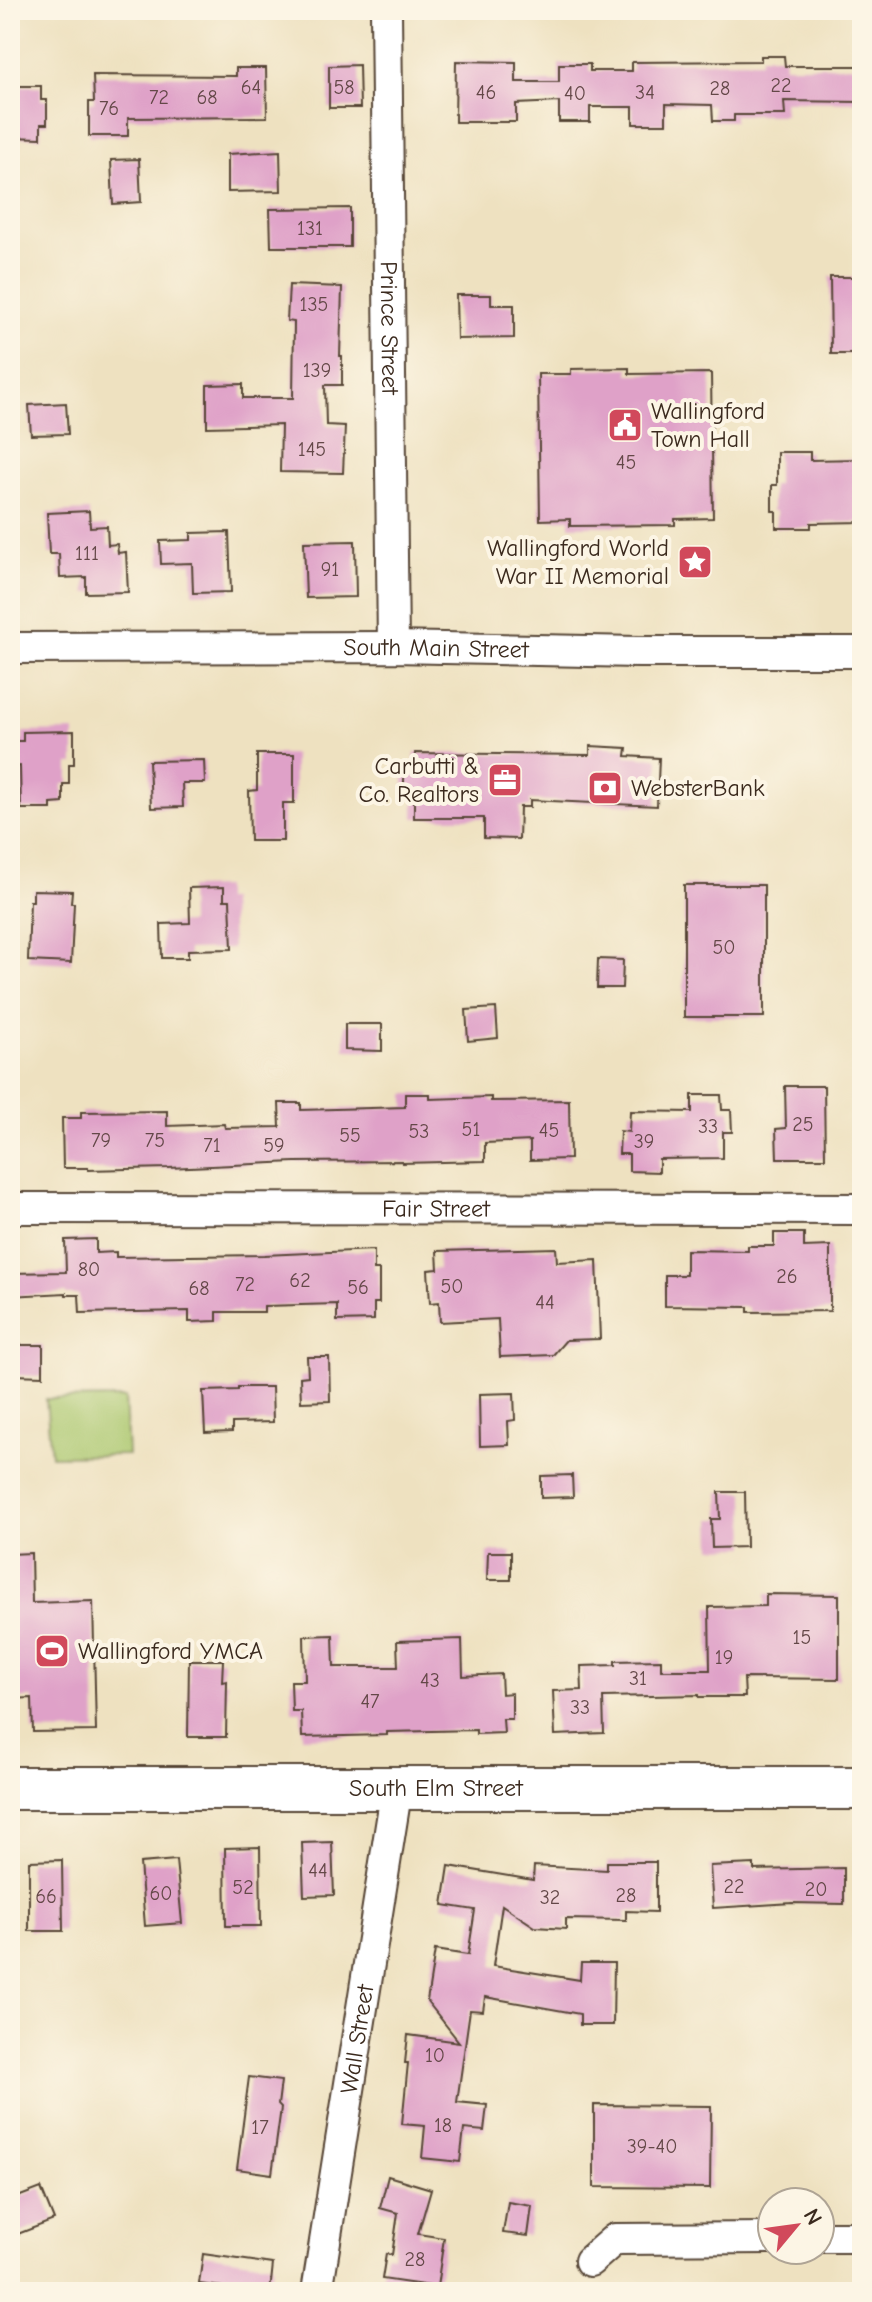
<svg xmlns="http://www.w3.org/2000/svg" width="872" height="2302" font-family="'Comic Neue',sans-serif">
<rect width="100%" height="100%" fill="#fcf5e5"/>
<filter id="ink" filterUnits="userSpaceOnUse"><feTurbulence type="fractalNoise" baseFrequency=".0125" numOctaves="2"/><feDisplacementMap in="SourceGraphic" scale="16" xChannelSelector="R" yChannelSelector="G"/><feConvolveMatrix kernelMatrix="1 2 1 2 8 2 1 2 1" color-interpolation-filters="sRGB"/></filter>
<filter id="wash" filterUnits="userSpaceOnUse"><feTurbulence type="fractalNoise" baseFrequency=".006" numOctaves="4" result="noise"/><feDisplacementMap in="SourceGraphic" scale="32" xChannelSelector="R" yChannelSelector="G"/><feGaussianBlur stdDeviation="1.8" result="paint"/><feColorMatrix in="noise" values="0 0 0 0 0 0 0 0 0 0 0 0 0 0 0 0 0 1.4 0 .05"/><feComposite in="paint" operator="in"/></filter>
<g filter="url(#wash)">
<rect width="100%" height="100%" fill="#eee1c0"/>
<path fill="#abc76e" stroke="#737846" stroke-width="2" d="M125,1398L128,1455L51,1456L46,1399Z"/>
<g id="blocks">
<g fill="#dfa1c8">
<path d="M761,56H784L785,66H862V102L784,101L785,115H734V121H713L712,105L666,104V124H633V107H590V122H559V102L516,104V122H455L456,61L516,62V82H559V64H590V71H632V62L761,61Z"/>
<path d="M359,65L360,108H329V66Z"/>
<path d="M236,68H266L267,117L128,118V136H89V102H94L93,75L236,76Z"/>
<path d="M10,86H41V100H47V124H41V138L10,137Z"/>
<path d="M280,151L281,191L228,192V154Z"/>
<path d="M139,159L141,202L113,204L111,160Z"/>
<path d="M350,208V247H271L270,209Z"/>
<path d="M830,277H862V354H831Z"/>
<path d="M289,285L342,287L340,356H342V385H325L326,425L345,426L343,473L280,472L281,425L207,427V385L243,384V398H293L294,322L287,321Z"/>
<path d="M456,295H491V305H514V338L457,339Z"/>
<path d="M629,368V374L711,373L713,518L675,519V525L570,526V519L540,520L538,374H571V369Z"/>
<path d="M66,403L68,434L31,435L29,405Z"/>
<path d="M777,452H810V460L862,459V522L811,523V528H776V511H772V485H777Z"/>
<path d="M89,511L90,527L107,526L108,545L117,544L118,553L126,552L128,592L86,593V577L60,578L59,554H49L47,513Z"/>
<path d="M229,532L231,592L193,593L192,563L161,564L160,541L191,540V533Z"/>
<path d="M355,541L356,597L306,598L304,542Z"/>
<path d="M74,731V764H69V784H63V803L51,804V809H21L20,766L10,767V741H23V732Z"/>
<path d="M590,746L627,748L626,756L659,758L657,806L530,800V807H520L519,839L484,838V818H414V799H404V768H414L415,753L590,755Z"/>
<path d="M257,754H294V803H283V841H250L249,791L257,790Z"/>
<path d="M204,760L205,783H182L183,807L151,808L149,761Z"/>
<rect x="684" y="885" width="80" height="132"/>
<path d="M224,887V900H230L232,949L188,950V958H162L161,924L190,923L189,888Z"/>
<path d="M33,890L72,891L71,903H74L71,963L28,961L30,901H33Z"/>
<path d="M598,959L623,960L622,988H597Z"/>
<path d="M496,1008L498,1038L468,1041L466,1010Z"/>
<path d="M345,1024H382V1051L345,1050Z"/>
<path d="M785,1086H824L825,1158H777L776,1129L786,1128Z"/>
<path d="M405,1094H430V1099L491,1097V1101L569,1100L570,1159L530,1160V1141L485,1143V1161L402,1163V1161L295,1162L168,1168L88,1170V1168H63L62,1118H81V1112L167,1111V1126L224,1124L225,1128L280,1127L279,1103H301V1110L405,1107Z"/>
<path d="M692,1095H721L722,1110H731L732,1132H723V1158L659,1159V1172L629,1171V1154H619L620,1131L629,1132L630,1111L692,1112Z"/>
<path d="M774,1233H804V1247L830,1246V1311L748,1312V1307L665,1306V1275H686V1250L748,1251V1246H774Z"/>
<path d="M96,1239V1253L116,1252V1257L264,1255L374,1250V1270H379V1303H374V1320L337,1321V1304L264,1306V1312H217V1321L189,1322V1311L80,1313L79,1295H66V1293L10,1296V1273L66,1272L65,1240Z"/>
<path d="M556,1248L557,1262L597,1260L600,1339L566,1340L553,1355L500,1357L498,1319L440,1322L439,1302L430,1303L428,1270L438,1269L437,1251Z"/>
<path d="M14,1345H43V1376L14,1375Z"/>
<path d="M307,1357H329L330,1401L301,1402L300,1377L308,1376Z"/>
<path d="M238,1387H272L273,1422L232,1423V1432L205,1433L203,1391L238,1390Z"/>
<path d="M514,1393L515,1420L508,1421L509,1445L480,1446L479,1394Z"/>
<path d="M572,1475L573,1497L541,1498V1476Z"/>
<path d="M719,1492H745L746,1547L712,1548L711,1519H720Z"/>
<path d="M488,1552H511V1580H487Z"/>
<path d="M31,1553L32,1603L93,1601L96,1731L33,1732L32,1698L10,1699V1554Z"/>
<path d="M766,1594L839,1595V1679L744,1678L745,1697H699V1695L603,1697L604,1733L555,1735L553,1691L582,1690L581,1666L615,1665V1661L661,1660V1670H710L709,1607L766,1606Z"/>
<path d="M333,1635L334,1667H398L397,1641L462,1639L463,1676L501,1674L502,1694L512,1693V1719H503L504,1733L476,1734V1730L387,1732V1735L302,1737L301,1711H292L291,1681H305L304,1636Z"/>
<path d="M189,1660H223L222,1682L227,1681L226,1737H188Z"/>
<path d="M332,1842L334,1895L304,1896L302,1843Z"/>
<path d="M260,1847L261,1926H226L225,1848Z"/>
<path d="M62,1860L63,1931H29V1861Z"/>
<path d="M176,1860L182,1923L145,1926L140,1863Z"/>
<path d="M607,1862H656V1912L626,1911V1920L566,1919V1929L535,1927L502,1905L493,1966L580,1980L581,1963H614L613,2025H580V2014L485,1997L483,2011L470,2010L457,2102L487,2105L484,2131L464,2129L460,2162L422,2158L425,2126L402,2124L408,2063H405L408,2035L459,2042L427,2001L435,1950L468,1955L475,1910L443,1905L449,1866L533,1880L534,1866L607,1870Z"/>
<path d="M754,1864V1870L844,1868V1904L792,1903L713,1908L710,1866Z"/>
<path d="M249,2077L281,2081L278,2105L281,2108L272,2174L237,2169Z"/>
<path d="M594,2105L711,2106L710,2188L594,2187Z"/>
<path d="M388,2176L431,2189L418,2234L444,2238L437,2287L382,2279L386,2254L392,2255L398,2213L380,2208Z"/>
<path d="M41,2188L54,2220L10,2237V2200Z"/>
<path d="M508,2202L532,2206L528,2236L503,2233Z"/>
<path d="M203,2254L273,2264L270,2292H230V2288L199,2284Z"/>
</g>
</g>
</g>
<g filter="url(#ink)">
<use href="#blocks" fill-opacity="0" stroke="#564536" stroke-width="2"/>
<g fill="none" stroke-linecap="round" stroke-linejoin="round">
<g stroke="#564536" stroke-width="34">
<g id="street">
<path id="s1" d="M386,10L393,647"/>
<path id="s2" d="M10,648L393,647L639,652H862"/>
<path id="s3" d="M10,1208L862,1209"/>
<path d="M820,2237H862"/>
<path d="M590,2261L615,2239L772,2238"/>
<path id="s4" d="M317,2292L397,1787"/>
</g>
</g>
<g stroke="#564536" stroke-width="46">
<g id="secondary">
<path id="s5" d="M10,1788H862"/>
</g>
</g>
<use href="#street" stroke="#fff" stroke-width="30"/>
<use href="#secondary" stroke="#fff" stroke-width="42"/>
</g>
</g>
<defs>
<g id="civic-square" transform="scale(1.8)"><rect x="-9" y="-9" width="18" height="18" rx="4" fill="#d1495b" stroke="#fcf5e5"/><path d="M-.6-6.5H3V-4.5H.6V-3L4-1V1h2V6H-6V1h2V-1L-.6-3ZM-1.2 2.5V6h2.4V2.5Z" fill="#fff"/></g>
<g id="sight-square" transform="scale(1.8)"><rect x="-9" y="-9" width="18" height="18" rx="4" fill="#d1495b" stroke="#fcf5e5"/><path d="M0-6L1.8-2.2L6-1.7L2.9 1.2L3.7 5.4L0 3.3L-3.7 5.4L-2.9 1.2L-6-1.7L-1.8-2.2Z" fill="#fff"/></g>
<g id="office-square" transform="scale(1.8)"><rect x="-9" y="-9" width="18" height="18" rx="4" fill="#d1495b" stroke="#fcf5e5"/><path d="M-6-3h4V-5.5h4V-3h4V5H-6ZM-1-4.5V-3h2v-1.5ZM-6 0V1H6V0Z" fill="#fff"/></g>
<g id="bank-square" transform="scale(1.8)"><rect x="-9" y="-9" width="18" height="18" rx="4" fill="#d1495b" stroke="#fcf5e5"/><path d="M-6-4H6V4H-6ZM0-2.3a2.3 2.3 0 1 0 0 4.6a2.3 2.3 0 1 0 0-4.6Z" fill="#fff"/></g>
<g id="stadium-square" transform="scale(1.8)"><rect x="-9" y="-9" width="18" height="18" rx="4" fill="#d1495b" stroke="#fcf5e5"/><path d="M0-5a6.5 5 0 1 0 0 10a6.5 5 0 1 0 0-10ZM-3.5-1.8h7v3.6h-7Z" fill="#fff"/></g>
</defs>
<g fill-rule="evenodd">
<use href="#civic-square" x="625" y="425"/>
<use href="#sight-square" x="695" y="562"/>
<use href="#office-square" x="505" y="780"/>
<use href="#bank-square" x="605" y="788"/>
<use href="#stadium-square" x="52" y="1651"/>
</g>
<g text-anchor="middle" stroke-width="8" stroke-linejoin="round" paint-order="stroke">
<g font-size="20" fill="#644848">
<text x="781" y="92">22</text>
<text x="251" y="94">64</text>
<text x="344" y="94">58</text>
<text x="720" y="95">28</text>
<text x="486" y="99">46</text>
<text x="645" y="99">34</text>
<text x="575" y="100">40</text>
<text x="159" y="104">72</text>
<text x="207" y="104">68</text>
<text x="109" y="115">76</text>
<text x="310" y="235">131</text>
<text x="314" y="311">135</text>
<text x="317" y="377">139</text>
<text x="312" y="456">145</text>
<text x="626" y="469">45</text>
<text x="87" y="560">111</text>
<text x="330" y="576">91</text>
<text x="724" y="954">50</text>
<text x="803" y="1131">25</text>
<text x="708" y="1133">33</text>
<text x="471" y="1136">51</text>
<text x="549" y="1137">45</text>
<text x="419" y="1138">53</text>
<text x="350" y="1142">55</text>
<text x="101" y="1147">79</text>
<text x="155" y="1147">75</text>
<text x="644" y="1148">39</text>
<text x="212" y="1152">71</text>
<text x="274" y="1152">59</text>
<text x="89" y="1276">80</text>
<text x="787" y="1283">26</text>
<text x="300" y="1287">62</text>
<text x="245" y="1291">72</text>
<text x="452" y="1293">50</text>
<text x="358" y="1294">56</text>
<text x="199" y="1295">68</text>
<text x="545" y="1309">44</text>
<text x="802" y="1644">15</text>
<text x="724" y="1664">19</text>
<text x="638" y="1685">31</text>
<text x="430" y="1687">43</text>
<text x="370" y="1708">47</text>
<text x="580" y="1714">33</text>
<text x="318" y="1877">44</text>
<text x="734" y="1893">22</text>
<text x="243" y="1894">52</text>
<text x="816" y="1896">20</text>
<text x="161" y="1900">60</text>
<text x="626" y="1902">28</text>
<text x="46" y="1903">66</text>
<text x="550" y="1904">32</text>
<text x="435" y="2062">10</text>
<text x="443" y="2132">18</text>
<text x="260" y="2134">17</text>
<text x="652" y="2153">39-40</text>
<text x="415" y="2266">28</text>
</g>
<g font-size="24" fill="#3b2a1e" stroke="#fcf5e5">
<text dy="8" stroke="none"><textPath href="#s1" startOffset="318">Prince Street</textPath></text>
<text dy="8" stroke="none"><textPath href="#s2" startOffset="426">South Main Street</textPath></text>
<text dy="8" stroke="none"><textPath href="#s3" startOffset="426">Fair Street</textPath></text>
<text dy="8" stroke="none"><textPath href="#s5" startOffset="426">South Elm Street</textPath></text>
<text dy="8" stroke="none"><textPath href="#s4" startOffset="256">Wall Street</textPath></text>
</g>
<g font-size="24" fill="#3b2a1e" stroke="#fcf5e5" text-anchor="start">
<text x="651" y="419">Wallingford<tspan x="651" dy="28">Town Hall</tspan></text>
<text x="669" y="556" text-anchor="end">Wallingford World<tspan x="669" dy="28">War II Memorial</tspan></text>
<text x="479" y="774" text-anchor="end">Carbutti &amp;<tspan x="479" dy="28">Co. Realtors</tspan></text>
<text x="631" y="796">WebsterBank</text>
<text x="78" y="1659">Wallingford YMCA</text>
</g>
</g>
<rect width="872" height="2302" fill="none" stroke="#fcf5e5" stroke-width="40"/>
<g transform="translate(796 2226) rotate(61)"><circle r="38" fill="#fcf5e5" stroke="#afa495" stroke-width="2"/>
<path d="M0-6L14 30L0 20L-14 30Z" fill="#d1495b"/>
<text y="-12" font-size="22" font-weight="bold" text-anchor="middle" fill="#3b2a1e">N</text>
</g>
</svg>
